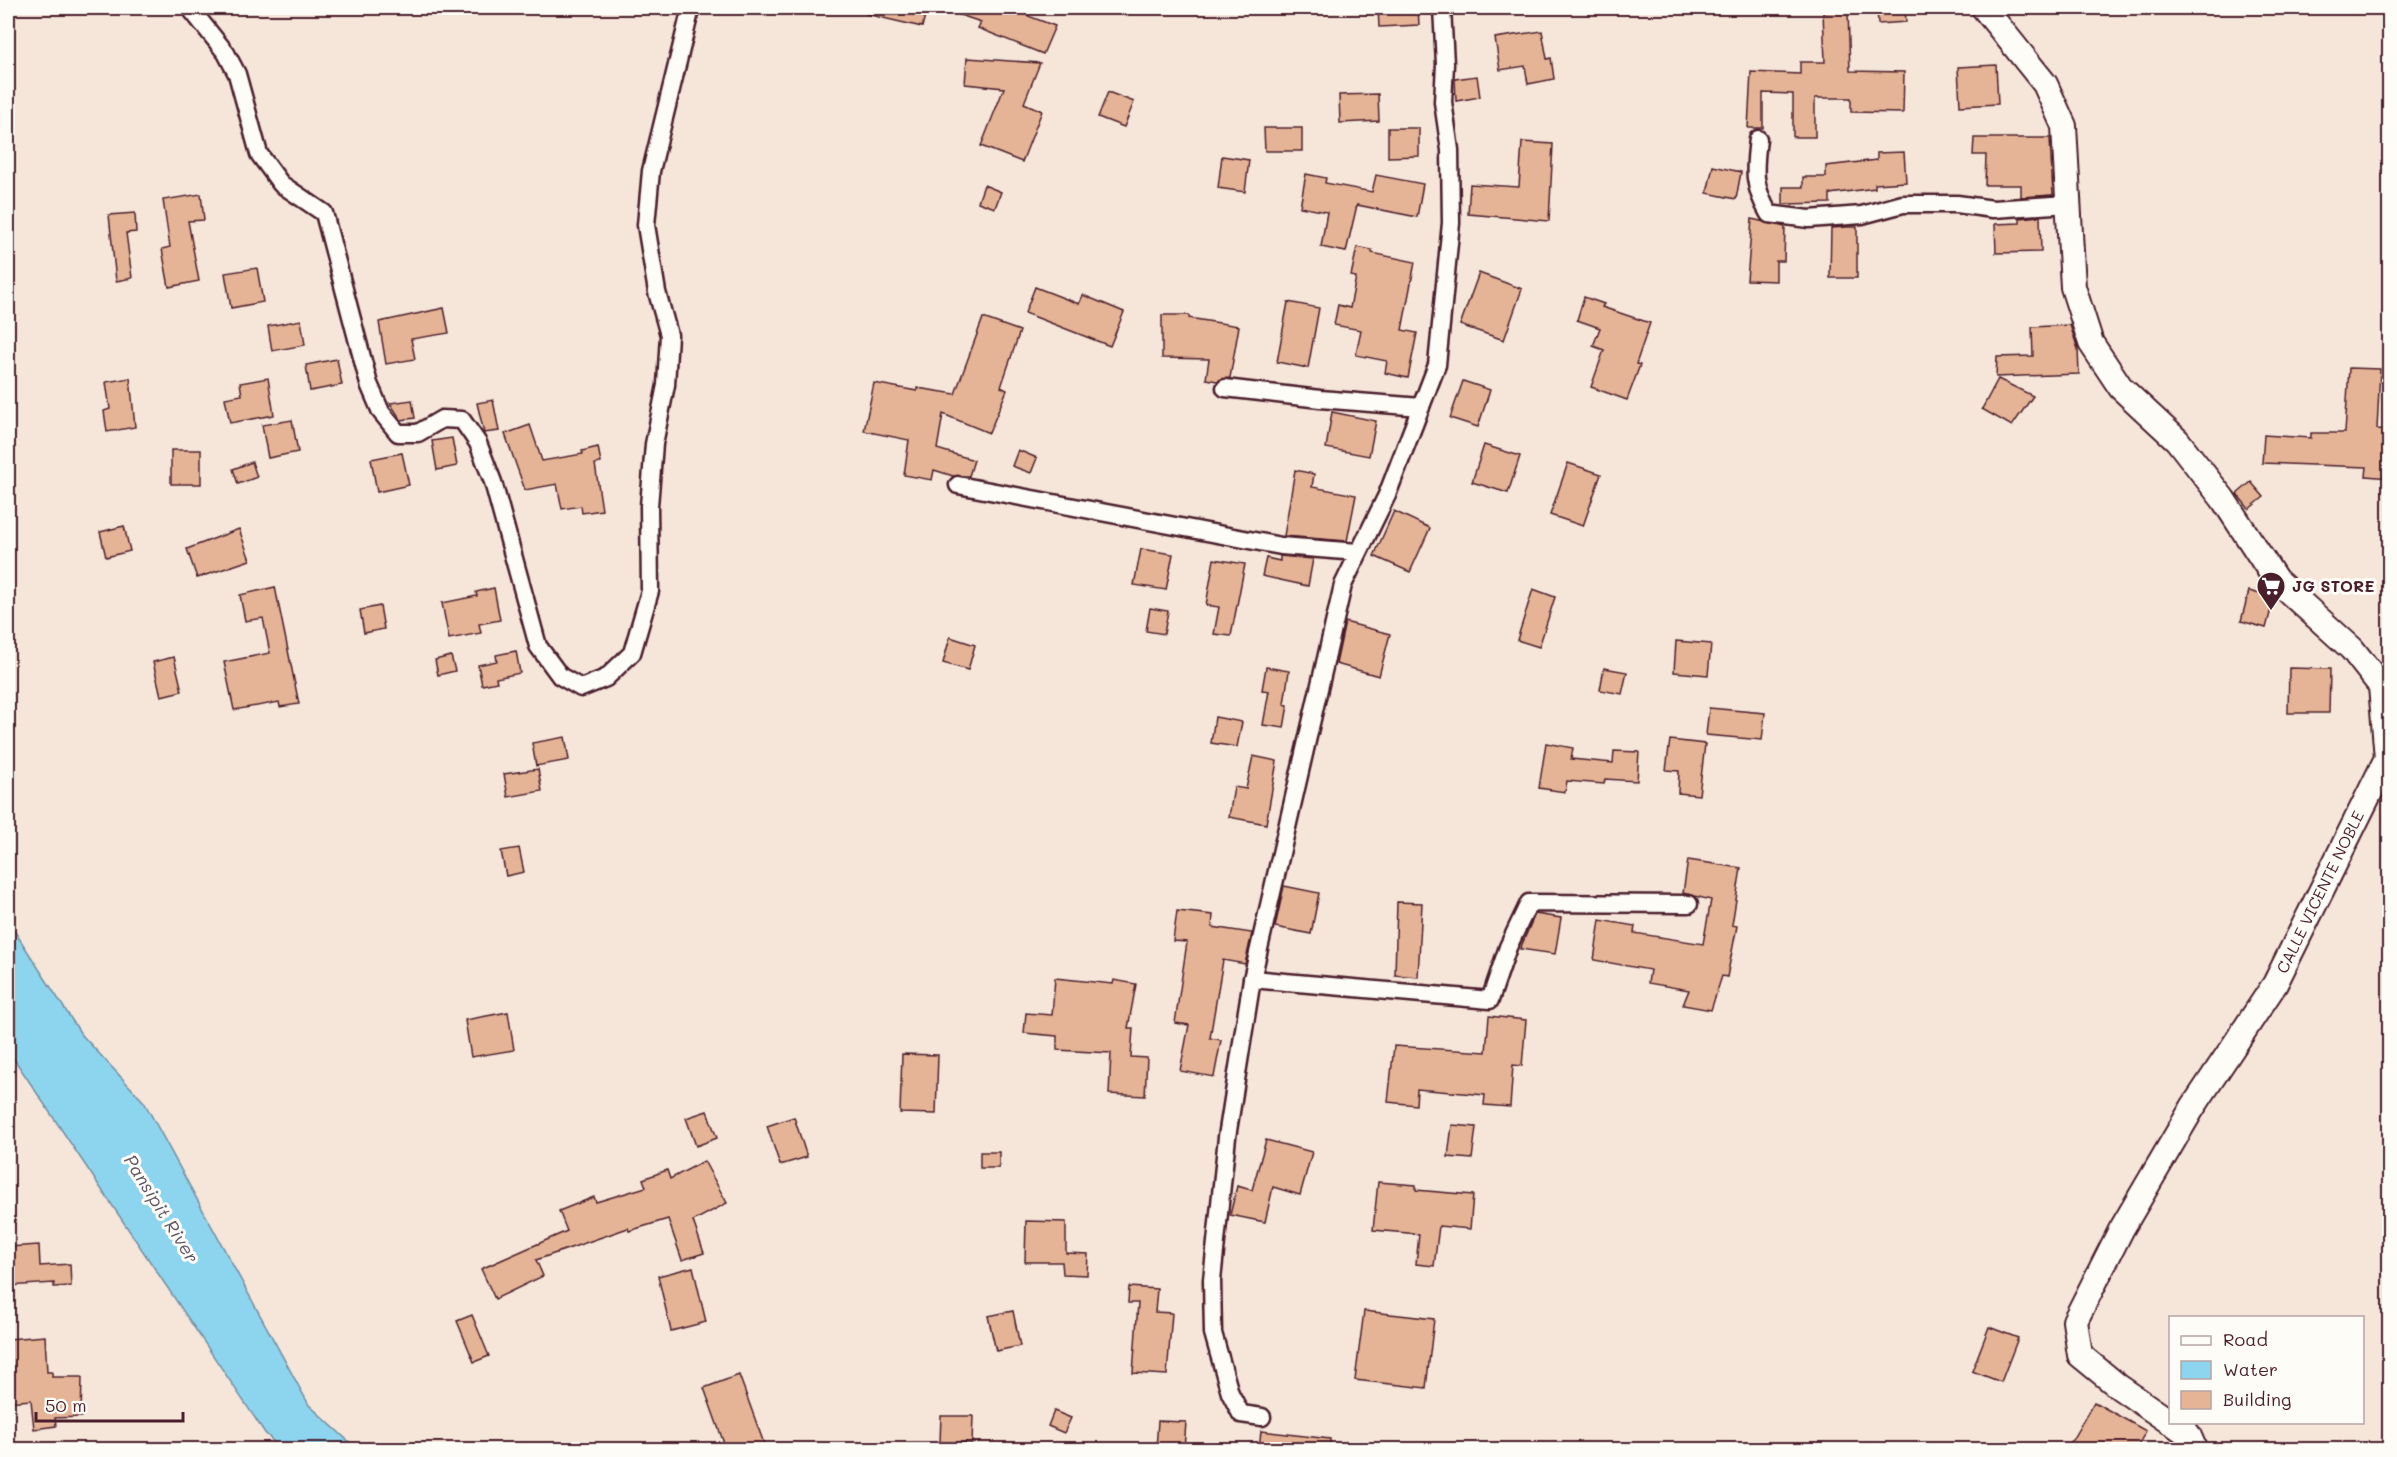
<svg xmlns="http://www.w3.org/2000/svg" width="2397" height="1457" font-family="Mali,sans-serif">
<rect width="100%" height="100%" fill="#f6e6da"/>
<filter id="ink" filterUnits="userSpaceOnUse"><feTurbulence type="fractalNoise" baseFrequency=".0167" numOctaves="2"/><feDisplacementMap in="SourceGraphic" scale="12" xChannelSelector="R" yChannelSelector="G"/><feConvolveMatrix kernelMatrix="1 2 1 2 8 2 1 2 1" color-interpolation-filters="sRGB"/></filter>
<g filter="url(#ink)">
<path fill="#8dd5ee" stroke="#728ca0" stroke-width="1.5" d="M8,921L81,1034L144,1102L309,1405L357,1449H281L265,1433L8,1050Z"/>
<g fill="#e5b496" stroke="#4a1f2b" stroke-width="1.5">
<path d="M867,8H927L922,27L866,14Z"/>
<path d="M946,8H1007L1055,26L1043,54L978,28L981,22L945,10Z"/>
<path d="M1378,8H1418L1419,25L1379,27Z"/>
<path d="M1877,8H1905L1906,22L1878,24Z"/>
<path d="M1848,11L1850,71L1904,72L1903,113L1851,112V98H1815V137H1793V94L1763,93V128H1748L1751,72L1800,74V62H1825L1823,12Z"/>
<path d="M1542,31L1547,59L1551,58L1554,79L1528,84L1525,66L1500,70L1495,38Z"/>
<path d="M967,58L1040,63L1024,103L1042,111L1022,162L981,146L1004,88L965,84Z"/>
<path d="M1996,65L1998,104L1960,106L1958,67Z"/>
<path d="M1477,76L1480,97L1456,101L1455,79Z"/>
<path d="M1108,92L1134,102L1124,127L1098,117Z"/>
<path d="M1378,94L1379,121L1340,123L1339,95Z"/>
<path d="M1264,128H1302V151H1265Z"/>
<path d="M1388,128H1419V156L1388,157Z"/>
<path d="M1974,138H2050L2053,195L2021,197V185H1985L1986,155H1973Z"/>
<path d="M1522,142L1553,144L1549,221L1468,214L1470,184L1519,187Z"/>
<path d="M1904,152L1906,182L1875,184V188L1830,194V203L1783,204V187H1803V177H1826V166L1877,160V153Z"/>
<path d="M1222,156L1249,160L1245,192L1218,188Z"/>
<path d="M1713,166L1741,172L1736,199L1707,193Z"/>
<path d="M1306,174L1326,178L1325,183L1372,192L1376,175L1423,184L1417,217L1357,205L1346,252L1321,247L1327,212L1300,207Z"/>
<path d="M984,185L1001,192L995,208L978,202Z"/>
<path d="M201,194L204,220L188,221L199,281L169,287L162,249L170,247L163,200Z"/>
<path d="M135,213L136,232L126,233L132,278L116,281L109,215Z"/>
<path d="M2040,216L2041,252L1996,253L1995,224L2020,223V218Z"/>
<path d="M1752,219L1785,227L1784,261H1776V281L1747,280Z"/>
<path d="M1847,227H1857V278H1830L1831,228Z"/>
<path d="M1357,247L1372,250V253L1415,262L1402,330L1417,333L1408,378L1385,373L1387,361L1356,355L1361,330L1334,325L1338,305L1350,308L1356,277L1351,276Z"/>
<path d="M257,268L263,302L231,308L225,273Z"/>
<path d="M1479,273L1522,289L1504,340L1460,325Z"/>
<path d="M1035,287L1079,304L1083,295L1124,312L1110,346L1025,313Z"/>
<path d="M1584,297L1604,304L1602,307L1650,323L1636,364L1640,365L1627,400L1591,387L1604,350L1593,346L1600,328L1577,320Z"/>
<path d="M1288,302L1319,308L1308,368L1277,362Z"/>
<path d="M444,308L449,333L411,339L415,359L386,364L379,322Z"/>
<path d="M1162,315H1189V318L1239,326L1230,378L1217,381L1206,379L1209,359L1162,358Z"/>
<path d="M983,318L1020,331L1001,387L1007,390L989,433L943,414L937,449L974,460L969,476H953L934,470L932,480L904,475L909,440L864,431L874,383L917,391V388L955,394Z"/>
<path d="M301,320L305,345L272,351L268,326Z"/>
<path d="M2070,325L2078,349L2079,374L1996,377L1997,357L2033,356L2032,327Z"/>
<path d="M337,359L342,385L310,391L306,365Z"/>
<path d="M2349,368L2380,369L2377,429L2390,430V478L2366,476L2367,467L2262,463L2264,435L2311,438V433H2345Z"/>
<path d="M130,378L135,427L107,432L104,411L110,409L106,382Z"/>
<path d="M268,378L274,415L230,423L225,398L242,395L240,383Z"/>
<path d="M1998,379L2033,396L2012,426L1982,409Z"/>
<path d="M1463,381L1490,390L1478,427L1450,418Z"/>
<path d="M412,400L415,418L401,420L390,403Z"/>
<path d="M493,400L499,431L484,433L477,403Z"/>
<path d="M1332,412L1376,421L1369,456L1326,448Z"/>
<path d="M292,420L298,452L268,458L262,425Z"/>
<path d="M530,425L542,461L583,454L582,451L598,447L601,463L595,464L602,510L582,513L581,506L562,509L557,484L525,490L505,434Z"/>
<path d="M452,438L457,466L437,470L432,441Z"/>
<path d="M1484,445L1520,456L1508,493L1472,482Z"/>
<rect x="171" y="450" width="30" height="34"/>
<path d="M1018,450L1037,458L1031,473L1012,466Z"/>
<path d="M402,453L409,485L377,492L371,459Z"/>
<path d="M252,462L257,477L238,484L233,469Z"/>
<path d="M1568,463L1601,474L1583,526L1550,515Z"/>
<path d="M1295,470L1314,474L1312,487L1356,495L1347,541L1284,536Z"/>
<path d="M2251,482L2264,497L2249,509L2237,494Z"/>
<path d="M1394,511L1430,528L1410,572L1374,556Z"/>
<path d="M124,526L130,551L106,557L100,532Z"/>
<path d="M239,529L250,560L197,578L187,549Z"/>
<path d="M1141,549L1173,554L1166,590L1134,585Z"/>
<path d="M1280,556L1313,559L1308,586L1262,576L1266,558L1280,561Z"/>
<path d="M1214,559L1245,564L1231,636L1214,634L1219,607L1206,605Z"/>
<path d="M275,587L299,704L280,707L279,702L234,710L224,662L270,653L263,618L245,621L240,595Z"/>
<path d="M494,588L500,620L479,624L481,633L449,639L442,603L477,596L476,592Z"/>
<path d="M1533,589L1555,597L1539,647L1517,640Z"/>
<path d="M2249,591L2274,598L2266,628L2241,621Z"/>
<path d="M380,606L384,629L364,633L360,610Z"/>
<path d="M1150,608L1168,611L1164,634L1146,631Z"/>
<path d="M1345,622L1390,634L1379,676L1336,664Z"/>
<path d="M950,637L975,645L968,670L943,663Z"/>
<path d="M1676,641L1711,644L1708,675L1674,672Z"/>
<path d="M516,651L520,673L496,678L497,682L482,685L478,665L497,661L496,655Z"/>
<path d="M451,656L455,671L438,675L435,660Z"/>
<path d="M174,657L182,691L161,696L153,662Z"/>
<path d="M1266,667L1289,671L1284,704L1288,705L1284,728L1263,725L1269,691L1262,690Z"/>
<path d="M1604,668L1627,672L1622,694L1600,690Z"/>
<path d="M2289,668L2330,669L2329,713H2288Z"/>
<path d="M1709,708L1765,713L1762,740L1706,735Z"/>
<path d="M1215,717L1242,722L1237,747L1211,743Z"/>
<path d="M565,737L569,760L536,766L532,743Z"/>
<path d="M1670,740L1705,744L1699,795L1678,793L1679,771L1666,770Z"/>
<path d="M1546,743L1573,748L1571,759L1613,763L1614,751L1639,752L1637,781L1605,779L1604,784L1567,781L1565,792L1539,788Z"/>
<path d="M1253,756L1277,761L1266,824L1229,817L1234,787L1246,789Z"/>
<path d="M538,769L542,791L508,797L504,774Z"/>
<path d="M519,848L524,872L506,876L501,851Z"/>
<path d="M1688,860L1741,868L1732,925L1737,926L1727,977L1722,976L1711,1010L1683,1005L1689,990L1648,983L1650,970L1594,960L1600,920L1635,926L1634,933L1703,944L1711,900L1683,893Z"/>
<path d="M1284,886L1319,893L1311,934L1275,927Z"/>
<path d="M1397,902L1422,903L1418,977L1395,975Z"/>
<path d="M1177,911L1213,915L1212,927L1252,933L1245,964L1223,960L1210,1038L1221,1040L1214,1077L1180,1071L1189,1025L1175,1023L1187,942L1173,941Z"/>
<path d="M1535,914L1561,918L1555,954L1520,949Z"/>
<path d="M1055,978L1113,984L1114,980L1136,984L1128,1028H1133L1131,1057L1147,1058L1145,1096L1109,1094L1111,1053L1057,1050V1036L1024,1033L1026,1013L1052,1015Z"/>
<path d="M508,1012L514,1050L471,1057L465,1020Z"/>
<path d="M1489,1016L1526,1020L1522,1066L1513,1065L1510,1107L1484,1105L1485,1095L1417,1089L1416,1105L1388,1102L1394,1046L1486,1052Z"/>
<path d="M902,1054L938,1055L936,1114L900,1113Z"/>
<path d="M707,1111L717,1138L696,1146L686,1118Z"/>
<path d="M794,1117L807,1157L780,1165L767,1126Z"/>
<path d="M1452,1125L1476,1127L1472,1159L1448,1157Z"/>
<path d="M1266,1140L1312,1152L1300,1195L1273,1187L1265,1222L1230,1215L1237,1186L1252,1190Z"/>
<rect x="980" y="1152" width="19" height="16"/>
<path d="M704,1161L727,1203L693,1221L704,1253L682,1260L668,1219L629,1231L628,1228L536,1260L543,1276L495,1299L481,1269L567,1231L559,1211L594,1197L596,1202L646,1187L643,1179L667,1170L670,1179Z"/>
<path d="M1378,1182L1416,1185V1190L1473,1195L1470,1229L1439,1226L1434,1266L1416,1264L1419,1234L1373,1230Z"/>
<path d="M1026,1221L1066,1222V1253L1088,1254L1087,1275L1063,1274L1062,1262H1025Z"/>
<path d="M39,1245L40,1266L70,1264L71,1286L54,1287V1283L8,1286V1247Z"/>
<path d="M693,1267L706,1322L671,1331L658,1276Z"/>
<path d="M1129,1287L1157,1289L1155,1312L1172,1313L1167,1375L1133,1373L1138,1303H1128Z"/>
<path d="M1013,1311L1020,1346L996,1351L988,1316Z"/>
<path d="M1364,1311L1434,1319L1426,1388L1355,1380Z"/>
<path d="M472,1315L489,1356L474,1362L457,1321Z"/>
<path d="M1989,1327L2018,1338L2001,1382L1972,1371Z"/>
<path d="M45,1336L47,1372H52V1377H82L81,1417L55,1418L56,1426L34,1429L31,1400L8,1402V1339Z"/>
<path d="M739,1375L766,1449H726L704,1388Z"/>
<path d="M2094,1402L2146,1431L2136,1449H2067Z"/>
<path d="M1054,1411L1071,1418L1064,1433L1048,1426Z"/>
<path d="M941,1416H973L972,1443L940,1442Z"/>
<path d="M1158,1421L1186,1422L1184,1449H1156Z"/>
<path d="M1261,1431L1330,1439V1449H1259Z"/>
</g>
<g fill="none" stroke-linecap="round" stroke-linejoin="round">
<g stroke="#4a1f2b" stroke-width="21">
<g id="street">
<path d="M190,8L226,53L237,74L259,154L281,184L324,213L369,384L381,412L398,433H418L442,419L462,420L478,443L493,482L538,646L560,676L581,688L606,678L632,653L650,591L649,506L654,444L666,385L669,335L657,292L646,225L651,171L691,8"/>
<path d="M1758,139C1754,171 1753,186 1769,214L1809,219L1862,215L1903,204H1957L1993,209L2068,204"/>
<path d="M1225,388L1320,399L1421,407"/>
<path d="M958,485L1281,546L1358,552"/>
<path d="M1252,979L1490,1000L1508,947L1529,903L1689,904"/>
<path d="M1262,1417L1241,1414L1230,1393L1213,1333L1212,1280L1227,1137L1252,979L1343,585L1387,495L1437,365L1451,223L1450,150L1443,102L1445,64L1442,8"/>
</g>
</g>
<g stroke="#4a1f2b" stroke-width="28">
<g id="secondary">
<path d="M1984,8L2045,84L2064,126L2073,287L2091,343L2121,388L2177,440L2223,499L2276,580L2352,649L2381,686L2387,758L2275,984L2193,1107L2121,1230L2075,1321L2080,1355L2119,1387L2170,1422"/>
<path d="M2171,1422L2188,1434L2195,1450"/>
</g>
</g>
<use href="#street" stroke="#fdfcf7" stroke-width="16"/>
<use href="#secondary" stroke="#fdfcf7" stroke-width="24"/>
</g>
</g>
<defs>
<g id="supermarket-pin" transform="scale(1.5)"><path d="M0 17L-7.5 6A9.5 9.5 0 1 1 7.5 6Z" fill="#4a1f2b" stroke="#fdfcf7"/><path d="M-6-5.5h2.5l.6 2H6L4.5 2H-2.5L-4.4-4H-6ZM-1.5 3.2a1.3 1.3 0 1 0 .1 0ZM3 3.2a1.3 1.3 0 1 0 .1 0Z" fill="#fff"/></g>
</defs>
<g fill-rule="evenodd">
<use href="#supermarket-pin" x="2271" y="586"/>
</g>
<g text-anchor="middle" stroke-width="6" stroke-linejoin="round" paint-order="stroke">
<g font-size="16" font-weight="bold" fill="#4a1f2b" stroke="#fdfcf7" text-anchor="start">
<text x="2292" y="592">JG STORE</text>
</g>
<g font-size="16" fill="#4a1f2b" stroke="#fdfcf7">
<text transform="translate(2320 892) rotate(-64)" y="6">CALLE VICENTE NOBLE</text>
</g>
<g font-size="18" font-style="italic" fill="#5e5666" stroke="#fdfcf7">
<text transform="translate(161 1209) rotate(58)" y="6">Pansipit River</text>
</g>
</g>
<rect width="2397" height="1457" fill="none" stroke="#fdfcf7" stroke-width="30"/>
<rect x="15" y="15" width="2367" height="1427" fill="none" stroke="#4a1f2b" stroke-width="2" filter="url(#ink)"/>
<rect x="2169" y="1316" width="195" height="108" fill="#fdfcf7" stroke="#b5a4a5" stroke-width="1.5"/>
<rect x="2181" y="1336" width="30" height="9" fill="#fdfcf7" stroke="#b5a4a5" stroke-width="1.5"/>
<text x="2223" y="1346" font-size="18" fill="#4a1f2b">Road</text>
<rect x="2181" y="1361" width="30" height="18" fill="#8dd5ee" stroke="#b5a4a5" stroke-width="1.5"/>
<text x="2223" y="1376" font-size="18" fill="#4a1f2b">Water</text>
<rect x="2181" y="1391" width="30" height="18" fill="#e5b496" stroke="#b5a4a5" stroke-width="1.5"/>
<text x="2223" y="1406" font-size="18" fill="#4a1f2b">Building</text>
<path d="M36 1412v9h147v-9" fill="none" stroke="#4a1f2b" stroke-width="3"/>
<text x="45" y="1412" font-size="18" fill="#4a1f2b" stroke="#fdfcf7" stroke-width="4.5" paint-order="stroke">50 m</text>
</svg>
